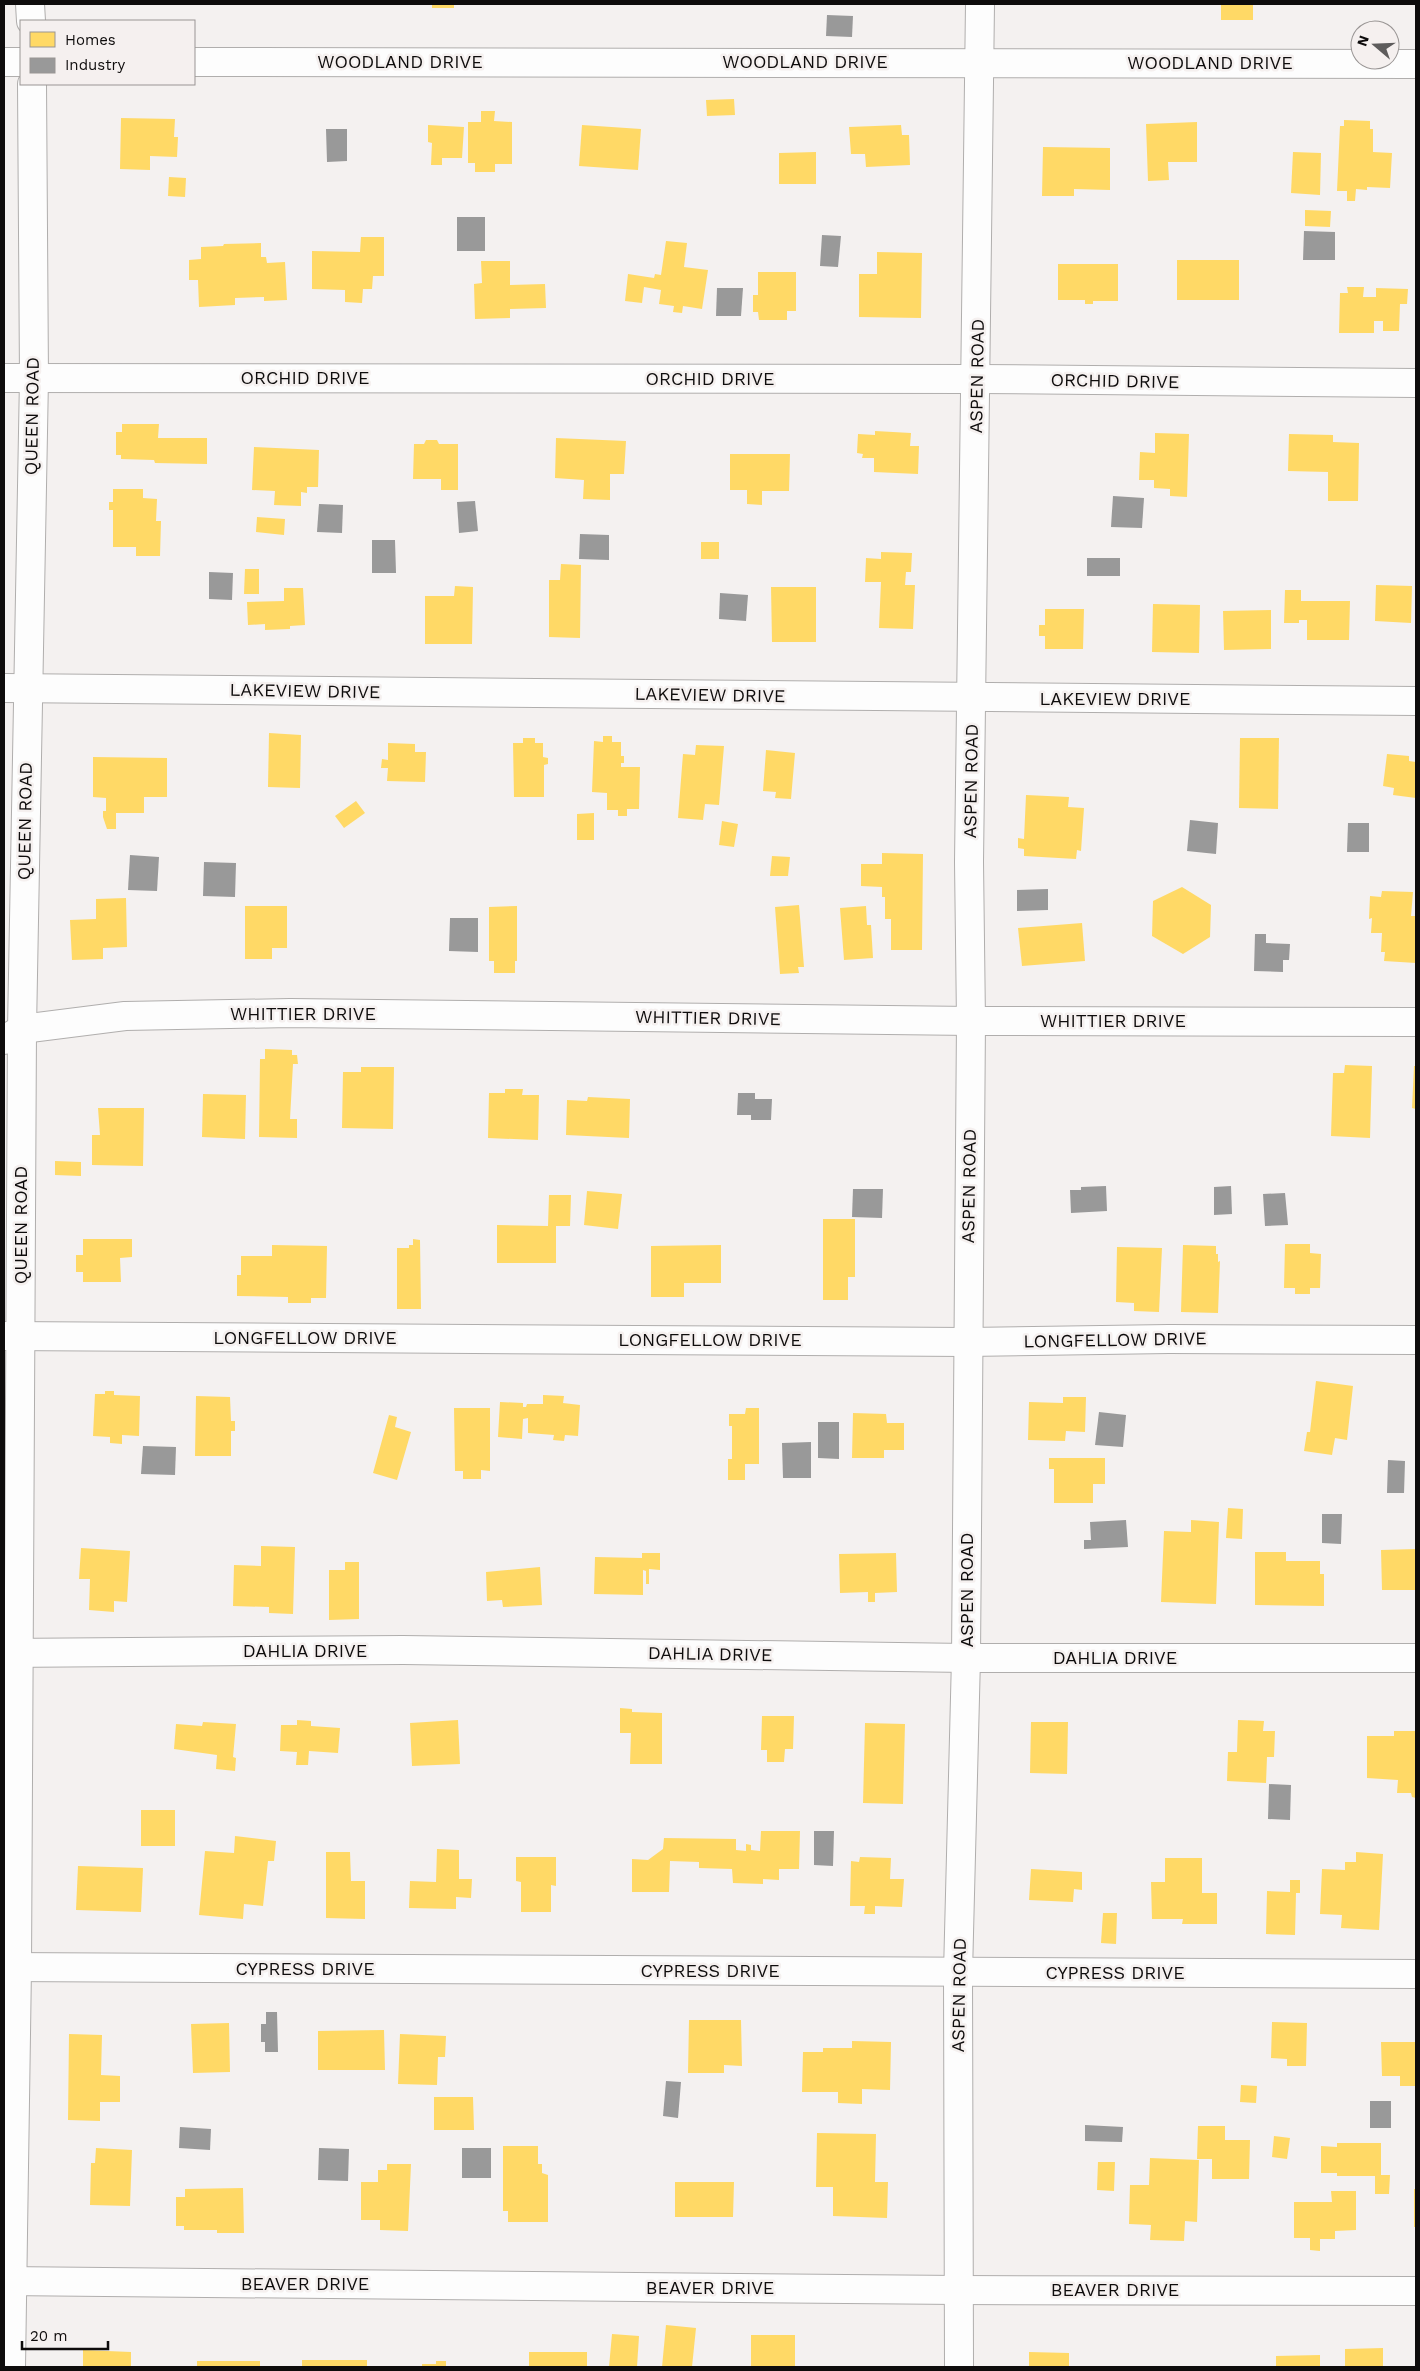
<svg xmlns="http://www.w3.org/2000/svg" width="1420" height="2371" font-family="'Work Sans',sans-serif">
<rect width="100%" height="100%" fill="#f4f1f0"/>
<g fill="#ffd966">
<rect x="432" y="4" width="22" height="4"/>
<rect x="1221" y="4" width="32" height="16"/>
<path d="M734,99L735,115L707,116L706,100Z"/>
<path d="M481,111H495L494,121L512,122V164H495V172H475V163H468V122H481Z"/>
<path d="M121,118L175,119L174,137H178L177,157L150,156V170L120,169Z"/>
<path d="M1344,120L1370,121V129H1373V152L1392,153L1390,188L1367,187V190L1356,189L1355,201H1347V191H1337L1340,126H1344Z"/>
<path d="M1197,122V162H1168L1169,180L1148,181L1146,124Z"/>
<path d="M428,125L464,127L462,158H442V165H431L432,143L428,142Z"/>
<path d="M582,125L641,129L638,170L579,166Z"/>
<path d="M901,125L902,135H909L910,165L866,167L865,154H851L849,127Z"/>
<path d="M1043,147L1110,148V190L1074,189V196H1042Z"/>
<path d="M816,152V184H779V153Z"/>
<path d="M1293,152L1321,153L1320,195L1291,193Z"/>
<path d="M169,177L186,178L185,197L168,196Z"/>
<path d="M1305,210L1331,211L1330,227L1305,226Z"/>
<path d="M361,237H384V276H373L372,289H363L362,303L345,302V290L312,289V251L360,252Z"/>
<path d="M666,241L687,243L684,267L708,270L702,309L683,306L682,313L673,312L674,306L659,304L661,290L644,287L642,303L625,301L628,274L654,278L655,274L661,275Z"/>
<path d="M261,243V257H266L267,263L285,262L287,300L264,301V297L235,298V305L199,307L198,280H189V260L201,259V247L223,246L224,244Z"/>
<path d="M877,252L922,253L921,318L859,317V274H877Z"/>
<rect x="1177" y="260" width="62" height="40"/>
<path d="M481,261H510V285L545,284L546,308L510,309V318L475,319L474,284L482,283Z"/>
<path d="M1058,264H1118V301H1093V304H1085V300H1058Z"/>
<path d="M758,272H796V311H787V320H759L758,312H753V295H758Z"/>
<path d="M1347,287H1364L1363,297H1376V288L1408,289L1407,304H1400L1399,331H1383V321H1374V333H1339L1340,293H1348Z"/>
<path d="M122,424H159L158,438H207V464L155,463L154,460L121,459V455H116V432H122Z"/>
<path d="M875,431L911,433L910,446H919L918,474L874,472V458H862L863,454L857,453L858,434L875,435Z"/>
<path d="M1155,433L1189,434L1187,497L1170,496V489L1154,488V480H1139L1140,452L1155,453Z"/>
<path d="M1289,434L1333,435V442L1359,443L1358,501H1328V472L1288,471Z"/>
<path d="M556,438L626,441L624,474H610V500L583,499L584,480L555,478Z"/>
<path d="M426,440H437L439,444H458V490H441V479H413L414,444H424Z"/>
<path d="M254,447L319,450L318,487H307V493L301,492V506L274,505L275,491L252,490Z"/>
<path d="M730,454H790L789,491H762V505L747,504V490H730Z"/>
<path d="M113,489H143V498L157,499L156,521H161L160,556H136V547H113V510H109V502H113Z"/>
<path d="M257,517L285,519L284,535L256,532Z"/>
<rect x="701" y="542" width="18" height="17"/>
<path d="M881,552L912,553L911,572H906L905,585H915L913,629L879,628L881,582H865L866,558L881,559Z"/>
<path d="M561,564L581,565L580,638L549,637V580H560Z"/>
<path d="M245,569H259V594H244Z"/>
<path d="M1376,585L1412,586L1411,623L1375,621Z"/>
<path d="M455,586L473,587L472,644H425V596H454Z"/>
<path d="M771,587H816V642H772Z"/>
<path d="M284,588H303L305,625L290,626V629L265,630V624L248,625L247,602L284,601Z"/>
<path d="M1285,590H1301V601H1350L1349,640H1307V620H1299V623H1284Z"/>
<path d="M1153,604L1200,605L1199,653L1152,652Z"/>
<path d="M1045,609H1084L1083,649H1045V636H1039V625H1045Z"/>
<path d="M1271,610V649L1224,650L1223,611Z"/>
<path d="M269,733L301,735L300,788L268,787Z"/>
<path d="M603,736H612V742H621V756H624V763H621V767H640L639,809H627V816H618V810H607V793L592,792L594,741L603,742Z"/>
<path d="M523,738H535V743H543V757L548,758V764L544,765V797H514L513,743H523Z"/>
<path d="M1240,738H1279L1278,809L1239,808Z"/>
<path d="M388,743L415,744V752H426L425,782L387,781L388,768H381L382,759L388,760Z"/>
<path d="M696,745L724,746L719,805L705,804L703,820L678,818L683,754L695,755Z"/>
<path d="M766,750L795,753L791,799L775,798L776,792L763,791Z"/>
<path d="M1387,754L1409,756V761L1416,762V798L1393,795L1394,788L1383,786Z"/>
<path d="M93,757L167,758V797H144V813H116V829H107L103,817V811H106V798L93,797Z"/>
<path d="M1026,795L1069,797L1068,807L1084,808L1081,851L1077,850L1076,859L1024,856V849L1018,848V838L1024,839Z"/>
<path d="M356,801L365,813L344,828L335,816Z"/>
<path d="M594,813V840H577V814Z"/>
<path d="M722,821L738,824L734,847L719,845Z"/>
<path d="M882,853L923,854L922,950H891V919H885V897H882V887L861,886V864H882Z"/>
<path d="M772,856L790,857L788,876H770Z"/>
<path d="M1182,887L1211,905L1210,937L1183,954L1152,936L1153,901Z"/>
<path d="M1382,891L1413,892L1411,916H1416V963L1384,961L1385,952H1381L1382,933H1371L1372,918L1369,919L1370,896L1381,897Z"/>
<path d="M126,898L127,947L103,948V959L72,960L70,920L96,919V899Z"/>
<path d="M799,905L804,967H798L799,973L780,974L775,907Z"/>
<path d="M245,906H287V948H272V959H245Z"/>
<path d="M517,906V961H515V973H494V961H489V907Z"/>
<path d="M866,906L867,925H871L873,958L844,960L840,908Z"/>
<path d="M1082,923L1085,961L1022,966L1018,928Z"/>
<path d="M265,1049L292,1050V1055H297L298,1064H293L290,1119H297V1138L259,1137L260,1059H265Z"/>
<path d="M1345,1065L1372,1066L1370,1138L1331,1136L1333,1073H1344Z"/>
<path d="M1414,1066H1416V1109L1412,1108Z"/>
<path d="M361,1067H394L393,1129L342,1128L343,1072H361Z"/>
<path d="M505,1089H523L522,1095H539L538,1140L488,1138L489,1093H505Z"/>
<path d="M203,1094L246,1095L245,1139L202,1137Z"/>
<path d="M588,1097L630,1099L629,1138L566,1135L567,1100L587,1101Z"/>
<path d="M98,1108H144L143,1166L92,1165V1135H100Z"/>
<path d="M55,1161L81,1162V1176L55,1175Z"/>
<path d="M587,1191L622,1194L618,1229L584,1225Z"/>
<path d="M549,1195H571L570,1226H556V1263H497V1225L548,1226Z"/>
<path d="M823,1219H855V1277H848V1300H823Z"/>
<path d="M83,1239H132V1257L120,1258L121,1282H83V1272H76V1255H83Z"/>
<path d="M413,1239L420,1240L421,1309H397V1248H409V1245H413Z"/>
<path d="M1285,1244H1310V1253L1321,1254L1320,1288H1310V1294H1295V1288H1284Z"/>
<path d="M272,1245L327,1246L326,1298H311V1303H288V1297L237,1296V1275H241V1256H272Z"/>
<path d="M721,1245V1283H684V1297H651V1246Z"/>
<path d="M1183,1245L1216,1246V1254H1218V1262L1220,1261L1218,1313L1181,1312Z"/>
<path d="M1117,1247L1162,1248L1159,1312L1134,1311V1303L1116,1302Z"/>
<path d="M1316,1381L1353,1386L1347,1440L1335,1438L1332,1455L1304,1451L1307,1432H1310Z"/>
<path d="M105,1391H114V1395L140,1396L139,1436L122,1435V1444L110,1443V1437L93,1436L95,1394H105Z"/>
<path d="M543,1395L564,1396L563,1403L580,1405L578,1436L565,1435L564,1441L553,1440L554,1435L528,1433V1418L523,1419L522,1439L498,1437L500,1402L523,1403V1407H526L527,1404H543Z"/>
<path d="M196,1396L230,1397L231,1421H235V1431H231V1456H195Z"/>
<path d="M1063,1397H1086L1085,1432L1066,1431L1065,1441L1028,1440L1029,1402L1063,1403Z"/>
<path d="M454,1408H490V1471L481,1470V1479H463V1471H455Z"/>
<path d="M746,1408H759V1464H745V1480H728V1459H732V1426H729V1414H745Z"/>
<path d="M853,1413L886,1414L887,1423H904V1450H884V1458H852Z"/>
<path d="M389,1415L397,1417L395,1427L411,1432L397,1480L373,1473Z"/>
<path d="M1049,1458H1105V1484H1093V1503H1054V1469H1049Z"/>
<path d="M1228,1508L1243,1509L1242,1539L1226,1538Z"/>
<path d="M1191,1520L1219,1522L1216,1604L1161,1602L1164,1531L1191,1532Z"/>
<path d="M261,1546L295,1547L293,1614L269,1613V1607L233,1606L234,1565L261,1566Z"/>
<path d="M81,1548L130,1551L127,1602L114,1601V1612L89,1610L90,1579H79Z"/>
<path d="M1416,1549V1590H1382L1381,1550Z"/>
<path d="M1255,1552H1286V1561H1320V1574H1324V1606L1255,1605Z"/>
<path d="M642,1553H660V1570L649,1569V1584H646V1571L643,1570V1595L594,1594L595,1557L642,1558Z"/>
<path d="M896,1553L897,1592L875,1593V1602H868V1592L840,1593L839,1554Z"/>
<path d="M345,1562H359V1619L329,1620V1570H345Z"/>
<path d="M540,1567L542,1605L503,1607L502,1600L487,1601L486,1572Z"/>
<path d="M620,1708L632,1709V1712L662,1713V1764H630L631,1733H620Z"/>
<path d="M762,1716H794L793,1749H785L784,1762H767V1750H761Z"/>
<path d="M297,1720L311,1721V1726L340,1728L338,1753L309,1751L308,1765H296L297,1752L280,1751L281,1725H297Z"/>
<path d="M458,1720L460,1764L412,1766L410,1723Z"/>
<path d="M1238,1720L1264,1721L1263,1731H1275L1274,1757H1267L1266,1783L1227,1781L1228,1752H1237Z"/>
<path d="M203,1722L236,1724L233,1757L236,1758L235,1771L216,1769L217,1755L174,1749L176,1724L202,1726Z"/>
<path d="M1031,1722H1068L1067,1774L1030,1773Z"/>
<path d="M865,1723L905,1724L903,1804L863,1803Z"/>
<path d="M1394,1731H1416V1798L1412,1797L1411,1793H1397L1398,1780L1367,1778V1736H1394Z"/>
<rect x="141" y="1810" width="34" height="36"/>
<path d="M761,1831H800L799,1869H779V1880L763,1879V1884L733,1883L732,1869L699,1868V1862L670,1861L669,1892H632V1859L648,1860L663,1849L664,1838L736,1839V1850L746,1851V1844L751,1845V1850L760,1851Z"/>
<path d="M235,1836L276,1841L274,1861H268L263,1906L244,1904L243,1919L199,1915L205,1851L234,1853Z"/>
<path d="M437,1849L459,1850V1879H472L471,1898L456,1897V1909L409,1908L410,1881L436,1882Z"/>
<path d="M326,1852H350L351,1881H365V1919L326,1918Z"/>
<path d="M1356,1852L1383,1854L1379,1930L1341,1928L1342,1915L1320,1914L1322,1869L1345,1870V1862H1356Z"/>
<path d="M516,1857H556V1886L551,1885V1912H521V1882L516,1881Z"/>
<path d="M860,1857L891,1858L890,1879H904L902,1907L875,1906V1914H864L865,1906H850L851,1861L859,1862Z"/>
<path d="M1165,1858H1202V1893H1217V1924H1182L1183,1919H1152L1151,1882H1165Z"/>
<path d="M78,1866L143,1868L141,1912L76,1910Z"/>
<path d="M1031,1869L1082,1872V1890L1074,1889L1073,1902L1029,1900Z"/>
<path d="M1290,1880H1300V1893H1296L1295,1935L1266,1934L1267,1891L1290,1892Z"/>
<path d="M1103,1913H1117L1116,1944L1101,1943Z"/>
<path d="M689,2020H741L742,2066L724,2065V2073H688Z"/>
<path d="M1272,2022L1307,2023L1306,2066H1287V2059L1271,2058Z"/>
<path d="M229,2023L230,2072L193,2073L191,2024Z"/>
<path d="M384,2030L385,2070H318V2031Z"/>
<path d="M69,2034L102,2035L101,2075L120,2076V2102H100V2121L68,2120Z"/>
<path d="M400,2034L446,2036L445,2057H438L437,2085L398,2084Z"/>
<path d="M852,2041L891,2042L890,2090L862,2089V2104L838,2103V2092H802L803,2052H823V2048H852Z"/>
<path d="M1381,2042H1416V2086H1400V2076H1382Z"/>
<path d="M1241,2085L1257,2086L1256,2103L1240,2102Z"/>
<path d="M434,2097H473L474,2130H434Z"/>
<path d="M1198,2126H1225V2140H1250L1249,2179H1212V2159H1197Z"/>
<path d="M817,2133L876,2134L875,2182H888L887,2218L833,2216V2187H816Z"/>
<path d="M1274,2136L1290,2138L1287,2159L1272,2157Z"/>
<path d="M1337,2143H1381V2175H1390L1389,2194H1375V2176H1337V2173H1321V2146L1337,2147Z"/>
<path d="M503,2146H538V2164H542V2173L548,2175V2222H508V2211H503Z"/>
<path d="M96,2148L132,2150L130,2206L90,2205L91,2163H95Z"/>
<path d="M1150,2158L1199,2160L1197,2222L1185,2221L1184,2241L1150,2240L1151,2225L1129,2224L1130,2185H1149Z"/>
<path d="M1098,2162H1115L1114,2191L1097,2190Z"/>
<path d="M387,2164H411L408,2231L380,2230V2220H361V2182H378V2170H387Z"/>
<path d="M675,2182H734L733,2217H675Z"/>
<path d="M243,2188L244,2233H217V2230H184V2226H176V2197H185V2189Z"/>
<rect x="1414" y="2189" width="2" height="38"/>
<path d="M1331,2191H1356V2230L1335,2231V2239H1320V2251L1310,2250V2238H1294V2202H1332Z"/>
<path d="M666,2325L696,2328L692,2367H662Z"/>
<path d="M612,2334L639,2336L637,2367H609Z"/>
<rect x="751" y="2335" width="44" height="32"/>
<path d="M1383,2348V2367H1345V2349Z"/>
<path d="M83,2350L131,2352V2367H83Z"/>
<rect x="529" y="2352" width="58" height="15"/>
<path d="M1029,2352L1069,2353V2367H1029Z"/>
<path d="M1320,2355V2367H1276V2356Z"/>
<rect x="302" y="2360" width="65" height="7"/>
<rect x="197" y="2361" width="63" height="6"/>
<path d="M436,2361H446V2367H422V2364H436Z"/>
</g>
<g fill="#999">
<path d="M827,15L853,16L852,37L826,36Z"/>
<path d="M326,129H347V161L327,162Z"/>
<rect x="457" y="217" width="28" height="34"/>
<path d="M1304,231L1335,232V260H1303Z"/>
<path d="M822,235L841,236L838,267L820,266Z"/>
<path d="M717,288H743L741,316H716Z"/>
<path d="M1113,496L1144,498L1142,528L1111,527Z"/>
<path d="M475,501L478,531L459,533L457,502Z"/>
<path d="M319,504L343,505L342,533L317,532Z"/>
<path d="M580,534L609,535V560L579,559Z"/>
<path d="M372,540H395L396,573H372Z"/>
<rect x="1087" y="558" width="33" height="18"/>
<path d="M209,572L233,573L232,600L209,599Z"/>
<path d="M720,593L748,595L746,621L719,619Z"/>
<path d="M1190,820L1218,823L1216,854L1187,851Z"/>
<path d="M1348,823H1369V852H1347Z"/>
<path d="M130,855L159,857L157,891L128,890Z"/>
<path d="M204,862L236,863L235,897L203,896Z"/>
<path d="M1048,889V910L1017,911V890Z"/>
<path d="M450,918H478V952L449,951Z"/>
<path d="M1255,934H1266V943L1290,944L1289,960H1283V972L1254,971Z"/>
<path d="M738,1093H755V1099H772L771,1120H751V1115H737Z"/>
<path d="M1106,1186L1107,1211L1071,1213L1070,1190H1081V1187Z"/>
<path d="M1231,1186L1232,1214L1214,1215V1187Z"/>
<path d="M853,1189H883L882,1218L852,1217Z"/>
<path d="M1285,1193L1288,1225L1265,1226L1263,1194Z"/>
<path d="M1099,1412L1126,1415L1123,1447L1095,1445Z"/>
<path d="M818,1422H839V1459L818,1458Z"/>
<path d="M811,1442V1478H783L782,1443Z"/>
<path d="M143,1446L176,1447L175,1475L141,1474Z"/>
<path d="M1388,1460L1405,1461L1404,1493H1387Z"/>
<path d="M1322,1514H1342L1341,1544L1322,1543Z"/>
<path d="M1126,1520L1128,1547L1084,1549V1540H1091L1090,1522Z"/>
<path d="M1269,1784L1291,1785L1290,1820L1268,1819Z"/>
<path d="M814,1831H834L833,1866L814,1865Z"/>
<path d="M266,2012H277L278,2052H265V2042H261V2024H266Z"/>
<path d="M666,2081L681,2082L678,2118L663,2116Z"/>
<rect x="1370" y="2101" width="21" height="27"/>
<path d="M1085,2125L1123,2127L1122,2142L1085,2141Z"/>
<path d="M180,2127L211,2129L210,2150L179,2148Z"/>
<path d="M319,2148L349,2149L348,2181L318,2180Z"/>
<rect x="462" y="2148" width="29" height="30"/>
</g>
<g fill="none" stroke-linecap="round" stroke-linejoin="round">
<g stroke="#b0aead" stroke-width="30">
<g id="street">
<path d="M30,4L31,21"/>
<path d="M4,62H21"/>
<path d="M194,62L1416,64"/>
<path d="M4,378L977,379L1416,383"/>
<path d="M4,688L1416,701"/>
<path d="M4,1336L967,1342L1169,1339L1416,1340"/>
<path d="M4,1653L403,1650L966,1658H1416"/>
<path d="M4,1967L1416,1974"/>
<path d="M4,2281L958,2290L1416,2291"/>
<path d="M11,2367L17,1967L22,1029L34,378L32,84"/>
<path d="M959,2367L958,1973L966,1658L971,1021L969,862L980,4"/>
</g>
</g>
<g stroke="#b0aead" stroke-width="30">
<path id="secondary" d="M4,1040L22,1029L125,1016L290,1013L971,1021L1416,1022"/>
</g>
<use href="#street" stroke="#fdfdfd" stroke-width="28"/>
<use href="#secondary" stroke="#fdfdfd" stroke-width="28"/>
</g>
<g text-anchor="middle" stroke-width="5" stroke-linejoin="round" paint-order="stroke">
<g font-size="18" fill="#0e0c0c" stroke="#f5f0ef">
<text x="400" y="68">WOODLAND DRIVE</text>
<text x="805" y="68">WOODLAND DRIVE</text>
<text x="1210" y="69">WOODLAND DRIVE</text>
<text transform="translate(977 376) rotate(-89)" y="6">ASPEN ROAD</text>
<text x="305" y="384">ORCHID DRIVE</text>
<text x="710" y="385">ORCHID DRIVE</text>
<text transform="translate(1115 381) rotate(1)" y="6">ORCHID DRIVE</text>
<text transform="translate(32 416) rotate(-89)" y="6">QUEEN ROAD</text>
<text transform="translate(305 691) rotate(1)" y="6">LAKEVIEW DRIVE</text>
<text transform="translate(710 695) rotate(1)" y="6">LAKEVIEW DRIVE</text>
<text x="1115" y="705">LAKEVIEW DRIVE</text>
<text transform="translate(971 781) rotate(-89)" y="6">ASPEN ROAD</text>
<text transform="translate(25 821) rotate(-89)" y="6">QUEEN ROAD</text>
<text x="303" y="1020">WHITTIER DRIVE</text>
<text transform="translate(708 1018) rotate(1)" y="6">WHITTIER DRIVE</text>
<text x="1113" y="1027">WHITTIER DRIVE</text>
<text transform="translate(969 1186) rotate(-89)" y="6">ASPEN ROAD</text>
<text transform="translate(21 1225) rotate(-90)" y="6">QUEEN ROAD</text>
<text x="305" y="1344">LONGFELLOW DRIVE</text>
<text x="710" y="1346">LONGFELLOW DRIVE</text>
<text transform="translate(1115 1340) rotate(-1)" y="6">LONGFELLOW DRIVE</text>
<text transform="translate(967 1590) rotate(-90)" y="6">ASPEN ROAD</text>
<text x="305" y="1657">DAHLIA DRIVE</text>
<text transform="translate(710 1654) rotate(1)" y="6">DAHLIA DRIVE</text>
<text x="1115" y="1664">DAHLIA DRIVE</text>
<text x="305" y="1975">CYPRESS DRIVE</text>
<text x="710" y="1977">CYPRESS DRIVE</text>
<text x="1115" y="1979">CYPRESS DRIVE</text>
<text transform="translate(959 1995) rotate(-89)" y="6">ASPEN ROAD</text>
<text x="305" y="2290">BEAVER DRIVE</text>
<text x="710" y="2294">BEAVER DRIVE</text>
<text x="1115" y="2296">BEAVER DRIVE</text>
</g>
</g>
<rect width="1420" height="2371" fill="none" stroke="#0e0c0c" stroke-width="10"/>
<rect x="20" y="20" width="175" height="65" fill="#f5f0ef" stroke="#999594"/>
<rect x="30" y="32" width="25" height="15" fill="#ffd966" stroke="#999594"/>
<text x="65" y="45" font-size="15" fill="#0e0c0c">Homes</text>
<rect x="30" y="58" width="25" height="15" fill="#999999" stroke="#999594"/>
<text x="65" y="70" font-size="15" fill="#0e0c0c">Industry</text>
<g transform="translate(1375 45) rotate(289)"><circle r="24" fill="#f5f0ef" stroke="#999594"/>
<path d="M0-4L9 19L0 12L-9 19Z" fill="#5e5c5c"/>
<text y="-8" font-size="14" font-weight="bold" text-anchor="middle" fill="#0e0c0c">N</text>
</g>
<path d="M22 2341v8h86v-8" fill="none" stroke="#0e0c0c" stroke-width="2.5"/>
<text x="30" y="2341" font-size="15" fill="#0e0c0c" stroke="#f5f0ef" stroke-width="4" paint-order="stroke">20 m</text>
</svg>
